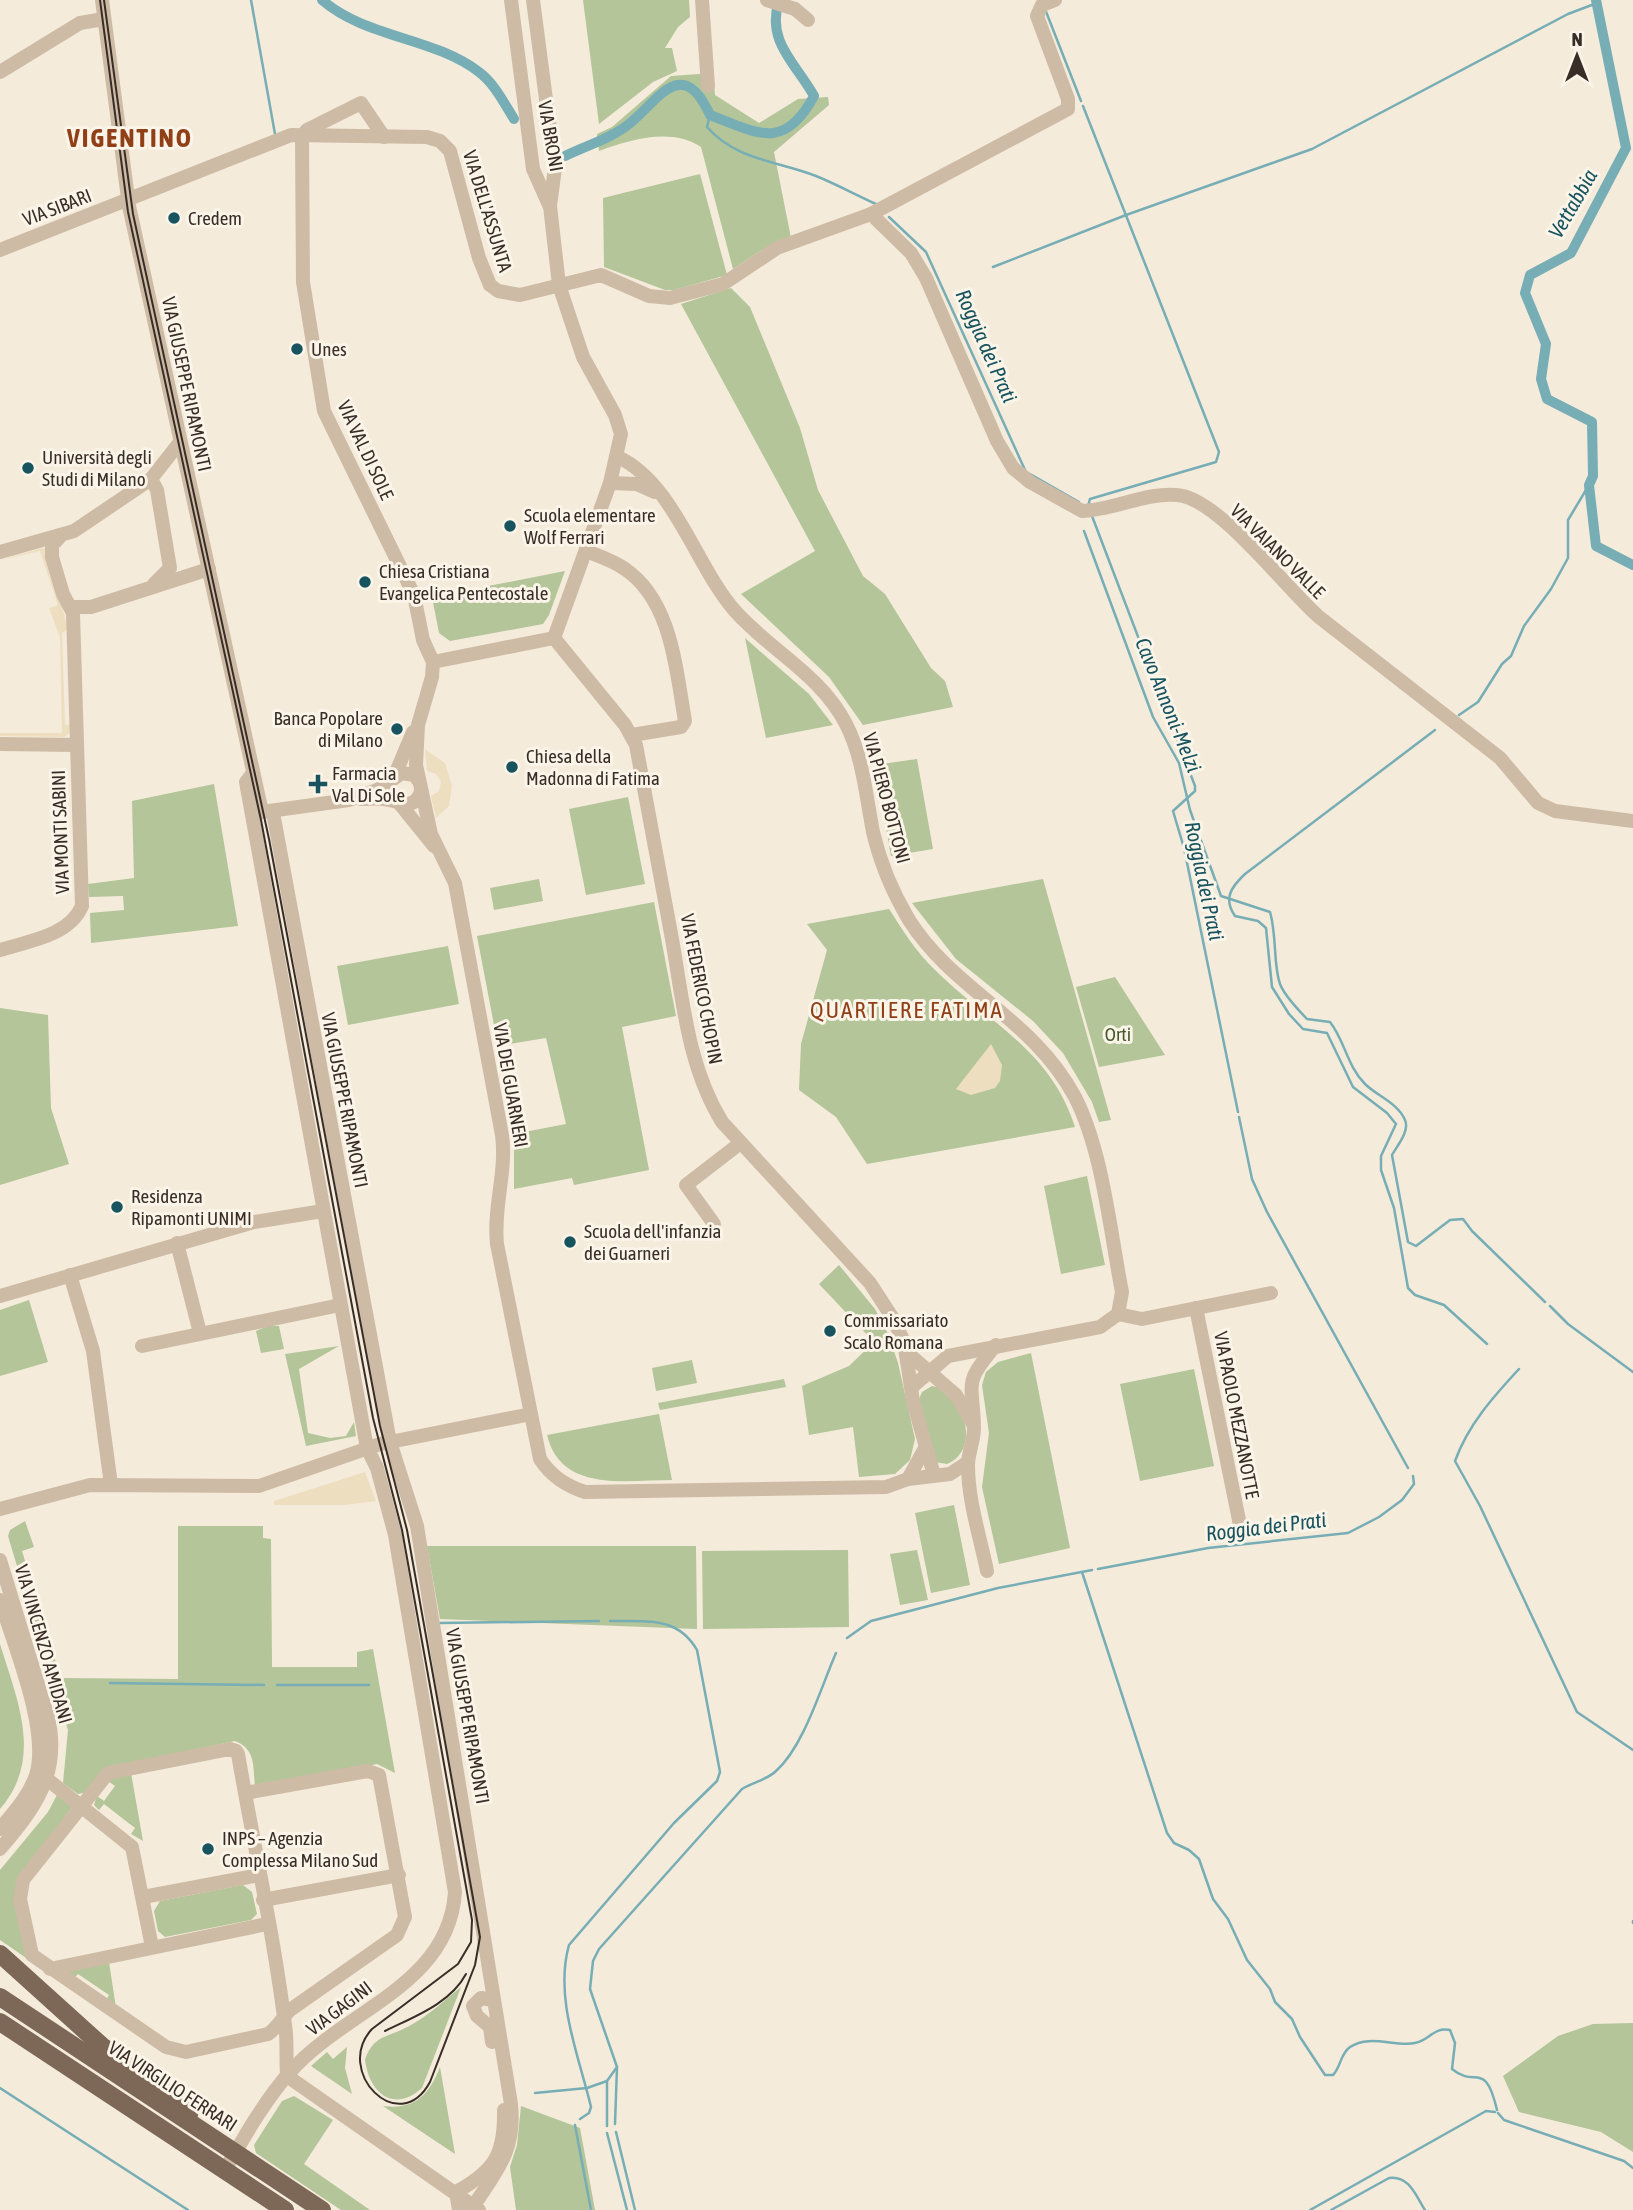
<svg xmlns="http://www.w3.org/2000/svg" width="1633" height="2210" font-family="'Asap Condensed',sans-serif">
<rect width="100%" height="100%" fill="#f4ebdb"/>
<g fill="#b3c599">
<path d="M583,0H689L690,17L678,27L665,48H672L677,71L653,82L599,124Z"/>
<path d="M713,73L715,95L759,123L798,99L828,97L829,105L774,152L791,238L760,251L733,269L701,147C670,127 630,140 599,151L597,134L612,127L671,76Z"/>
<path d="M700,174L727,275L674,290H665L604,267L603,198Z"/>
<path d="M731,288L750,307L800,428L818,490L863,576L885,594L931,668L945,681L953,707L863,725L829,677L741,594L815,551L681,304Z"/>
<path d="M565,571L549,615L543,624L450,641L439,633L432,597Z"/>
<path d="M745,638L809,694L833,725L766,738Z"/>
<path d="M917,759L933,849L891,856L875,765Z"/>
<path d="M214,784L238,926L91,943L90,913L124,910L123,896L89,897L88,884L134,878L132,801Z"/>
<path d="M628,797L645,884L586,895L569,809Z"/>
<path d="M539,879L543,901L494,910L490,888Z"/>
<path d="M1043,879L1111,1120L1099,1122L1092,1102L1063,1053L1033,1021L956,959L912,903Z"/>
<path d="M654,902L676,1016L622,1027L649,1170L574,1185L572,1178L514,1189V1134L566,1124L546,1038L498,1046L477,936Z"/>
<path d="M889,909C902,929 916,952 934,969C988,1023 1050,1049 1075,1127L867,1164L836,1117L799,1090L801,1044L827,950L807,924Z"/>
<path d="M448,946L459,1004L348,1025L337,966Z"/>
<path d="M1115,977L1165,1055L1099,1067L1076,987Z"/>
<path d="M0,1008L48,1015L51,1108L69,1164L0,1185Z"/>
<path d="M1087,1176L1105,1265L1061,1274L1044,1186Z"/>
<path d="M839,1265L875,1309L888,1334L898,1363L915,1439L910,1460L895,1474L859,1477L853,1427L809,1435L802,1386L849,1366L874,1342L819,1284Z"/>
<path d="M29,1300L48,1362L0,1376V1310Z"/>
<path d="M268,1326H279L284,1349L261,1353L256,1331Z"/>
<path d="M339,1346L299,1369L308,1433L330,1438L346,1436L354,1422L356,1436L306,1446L285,1354Z"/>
<path d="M1031,1353L1070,1548L999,1564L982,1487L989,1433L982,1385L986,1372L998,1362Z"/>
<path d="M692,1360L697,1383L656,1391L652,1368Z"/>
<path d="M1194,1369L1214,1466L1140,1481L1120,1384Z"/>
<path d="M784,1379L786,1387L660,1410L658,1403Z"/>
<path d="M932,1386C962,1390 983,1449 947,1464L935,1462L919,1399L922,1392Z"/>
<path d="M659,1414L672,1480C626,1480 561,1493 547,1435Z"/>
<path d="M954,1505L970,1585L931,1593L915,1513Z"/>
<path d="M25,1521L34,1547L22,1551L56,1663L47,1666L8,1536L10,1530Z"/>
<path d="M178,1526H263V1538L271,1539L272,1667H357V1652L373,1649L395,1773L377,1764L255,1787C253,1767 256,1749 235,1741L112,1767L88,1792L78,1794L63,1783L68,1730L52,1681L61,1678L178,1679Z"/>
<path d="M427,1546H696L697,1629L440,1619Z"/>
<path d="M848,1550L849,1627L703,1629L702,1551Z"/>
<path d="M917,1550L928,1600L900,1605L890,1554Z"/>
<path d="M0,1644C17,1700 44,1758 0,1809Z"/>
<path d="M131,1773L143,1841L131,1834L135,1828L104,1804L99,1810L94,1805L97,1796L104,1801L115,1786L108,1781L113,1775Z"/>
<path d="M58,1793L72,1807L21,1877L32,1962L0,1940V1870L48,1812Z"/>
<path d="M243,1885L252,1892L257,1914L251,1920L165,1937L158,1931L154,1911L160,1901Z"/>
<path d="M109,1962L116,2008L105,2002L109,1995L78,1974L73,1979L65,1971Z"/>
<path d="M461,1987L422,2088C393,2114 369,2092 365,2060C373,2034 391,2037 411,2025C429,2015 445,2000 461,1987Z"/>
<path d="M1633,2023V2152L1601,2132L1519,2112L1503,2076L1558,2036L1593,2024Z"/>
<path d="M347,2047L345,2068L352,2094L311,2066L327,2052L333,2059Z"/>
<path d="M440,2067L455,2154L383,2106C415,2110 429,2095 440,2067Z"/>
<path d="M294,2096L333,2120L304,2164L370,2210H341L256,2153L254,2145L282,2101Z"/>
<path d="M521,2106L580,2128L595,2210H516L510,2167L517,2145Z"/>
</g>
<g fill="#eedec0">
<path d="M43,548L46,549L68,629L62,633L65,725H71V732L64,737L0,736V733H62L60,637L49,608L58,605L40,551L0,560Z"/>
<path d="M425,749L445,763L452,786L449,806L436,818L431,796L439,791L441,782L436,774L427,771Z"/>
<path d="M991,1044L1002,1065L1000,1081L995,1088L971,1095L956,1089Z"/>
<path d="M365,1472L376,1501L345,1505H274V1501Z"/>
</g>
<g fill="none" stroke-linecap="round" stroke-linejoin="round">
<g stroke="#77adb5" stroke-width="2.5">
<path d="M251,0L275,134"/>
<path d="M1045,9L1081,101"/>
<path d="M1083,106L1219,452L1216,462L1090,499L1088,506"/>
<path d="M710,115L707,127C736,160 777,161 816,176C836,184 856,195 876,204"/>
<path d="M889,217L926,252L1025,470"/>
<path d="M993,267L1126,215L1312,149L1568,14L1597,3"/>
<path d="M1030,474L1079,502"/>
<path d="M1092,516L1195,786V791L1173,811L1184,848L1238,1112"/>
<path d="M1084,531L1153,717L1179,763L1190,810L1221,896L1270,912C1277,936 1273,964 1280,984C1285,997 1298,1009 1307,1019L1330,1022C1345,1041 1347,1066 1365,1084C1377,1096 1398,1103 1405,1120C1410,1131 1397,1146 1392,1155L1408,1242L1416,1246L1450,1220L1463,1219L1472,1231L1545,1302"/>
<path d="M1459,715L1478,702L1502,664L1511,656L1524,626L1551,589L1568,558V520L1589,485"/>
<path d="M1435,730L1245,874C1231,887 1223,899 1235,916L1258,921L1266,928L1272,987L1289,1014L1303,1029L1327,1033L1353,1087L1387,1113L1396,1124L1381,1156V1170L1394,1208L1408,1288L1415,1295L1444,1305L1487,1344"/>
<path d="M1239,1117L1252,1179L1267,1212L1408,1468"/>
<path d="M1550,1306L1568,1324L1633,1372"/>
<path d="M1519,1369C1493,1397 1468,1425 1455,1461L1480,1506L1577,1712L1633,1750"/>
<path d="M1098,1569L1208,1548L1348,1533L1379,1517L1402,1500L1414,1484L1413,1476"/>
<path d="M1082,1572L1167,1833L1174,1843L1189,1850L1199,1859L1213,1899L1228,1919L1247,1960L1270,1989L1275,2002L1292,2019L1300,2037L1325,2075H1333C1341,2067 1340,2054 1350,2047C1369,2034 1395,2047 1415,2043C1430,2040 1433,2027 1450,2030L1455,2043L1452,2069C1476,2089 1485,2059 1497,2110"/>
<path d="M440,1623L599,1621"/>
<path d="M847,1638L871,1621L998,1588L1092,1570"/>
<path d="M110,1683L264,1685"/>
<path d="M277,1685H369"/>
<path d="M1633,1921V1923"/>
<path d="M0,2088L188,2210"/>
<path d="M535,2093L587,2088L607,2081"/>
<path d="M1498,2113L1504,2120L1624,2161L1633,2168"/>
<path d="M580,2119L589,2113L591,2107C579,2056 554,1998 569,1945L674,1823L717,1781L720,1772L697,1650C677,1615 645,1622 610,1621"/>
<path d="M615,2124L617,2067L590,1989L593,1961L599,1949L742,1789C753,1782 767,1780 776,1771C804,1746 821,1687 836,1653"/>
<path d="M575,2125L591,2210"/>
<path d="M607,2126V2081L617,2067"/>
<path d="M616,2132L635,2210"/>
<path d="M607,2133L627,2210"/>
<path d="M1310,2210L1486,2111L1495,2112"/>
<path d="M1331,2210L1389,2178C1409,2175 1416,2196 1425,2210"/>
</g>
<g stroke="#77adb5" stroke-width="10">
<path d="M322,0C366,38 433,37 479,72C494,83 504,103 514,119"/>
<path d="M1596,0L1626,148L1571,253L1530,275L1525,293L1546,344L1541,379L1547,399L1592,422L1593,476L1589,485L1596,546L1633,565"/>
<path d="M565,156C585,146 612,138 629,124C657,102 682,53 710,115C757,133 784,152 814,96C795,62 766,42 779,0"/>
</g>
<g stroke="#cebba5" stroke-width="14">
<path d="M102,0L129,206L262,812"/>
<path d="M511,0L533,169L549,205"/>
<path d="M533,0L555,168L550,206L559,285L583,357L615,415L621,434L610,483L554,638"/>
<path d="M702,0L708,86"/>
<path d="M767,0L795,9L808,20"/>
<path d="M0,72L80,23L104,19"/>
<path d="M302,136L303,282L324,411L414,595L423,640L433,662L432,677L418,725L416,765L431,834L455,883L502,1135C507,1172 493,1207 497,1244L540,1459C551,1476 566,1486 585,1492L886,1487L908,1479L950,1474L968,1462"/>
<path d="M302,136L307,130L361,103L384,137"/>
<path d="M871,214L911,253L926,278L997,441L1013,468L1030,482L1082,511C1114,510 1146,492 1177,495C1219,498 1286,589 1319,617L1500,758L1538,803L1555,811L1633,821"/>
<path d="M0,250L291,135L427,137L440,141L450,151L479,258L490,285L498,291L520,295L601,275L649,296L670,298L723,284L777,248L871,214L1068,109V99L1037,16L1042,5L1055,0"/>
<path d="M618,457C674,483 696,567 735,611C771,651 821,675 846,724C863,757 866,796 873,832C880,862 893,893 909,920C954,991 1033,1018 1075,1097C1103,1152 1110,1231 1122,1292L1118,1314L1100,1327L948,1356L912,1387"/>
<path d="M151,479L157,490L170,568L154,584"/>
<path d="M610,483L637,484L655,492"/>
<path d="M586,551C599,556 614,561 625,569C672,601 676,670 685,721L681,727L632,735"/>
<path d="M0,552L74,531L151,479L180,442"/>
<path d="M72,607H91L209,569"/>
<path d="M554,638L625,725L636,745C648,810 660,874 672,939C683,1001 688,1067 722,1122L870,1283L892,1317L911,1356L956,1395L973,1424"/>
<path d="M433,662L554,638"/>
<path d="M0,744L77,745"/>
<path d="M394,777L413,732"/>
<path d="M361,799C369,799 376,798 384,799C399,801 415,812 421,791"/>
<path d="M400,804L434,846"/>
<path d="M262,812L349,800L377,790L402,773L414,775L419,781"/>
<path d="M274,818L390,1442L417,1526L511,2104C516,2153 495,2172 471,2210"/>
<path d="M0,950C29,941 69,936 82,906L73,613L63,594L52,557V545L59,538"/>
<path d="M714,1224L686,1185L734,1148"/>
<path d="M177,1243L200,1333"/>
<path d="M70,1275L93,1351L111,1485"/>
<path d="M0,1296L254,1222L323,1211"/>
<path d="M1196,1308L1241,1530"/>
<path d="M1118,1314L1142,1319L1271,1293"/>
<path d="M142,1346L340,1305"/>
<path d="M905,1348L913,1401L934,1475"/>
<path d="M908,1479L925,1448"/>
<path d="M0,1509L90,1485L259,1486L380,1444L531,1414"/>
<path d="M0,1560L48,1717C61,1774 35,1808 0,1849"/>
<path d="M987,1571C980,1536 968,1501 968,1465C968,1453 974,1441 974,1428C973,1381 962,1385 996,1345"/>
<path d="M0,1600C14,1645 50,1731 36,1775C29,1796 14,1812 0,1829"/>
<path d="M47,1779L132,1847L152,1947"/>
<path d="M245,1793L368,1771L379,1775L405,1917L397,1935L290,2010C281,2019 278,2027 268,2034L186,2052L166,2047L32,1955L20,1899L23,1880L108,1773L230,1749L236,1751L238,1754C254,1847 275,1940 286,2033C287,2047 286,2062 287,2076"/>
<path d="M143,1897L259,1875"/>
<path d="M263,1900L399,1875"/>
<path d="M50,1969L267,1924"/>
<path d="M492,2042L490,2027L477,2016L473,2006L481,1998L493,2000"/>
<path d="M287,2076L479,2210"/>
<path d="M225,2170C244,2137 265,2100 290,2072C344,2010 449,1986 455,1892L395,1535L377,1468L367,1448L246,782L253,773"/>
<path d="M456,2192C494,2171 505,2155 504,2110"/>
<path d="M456,2192L459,2210"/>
</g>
<g stroke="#7d6757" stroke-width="18">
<path d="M0,1954L102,2046L172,2096L189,2115"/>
<path d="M0,1997L322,2210"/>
<path d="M0,2022L285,2210"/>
</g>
<g stroke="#392e27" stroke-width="2">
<path d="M100,0L128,212L261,820L373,1418L402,1530L472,1920L471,1942L458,1964L372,2029C333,2071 399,2139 430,2082L475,1965L480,1937L407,1530L380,1426L269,839L133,214L104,0"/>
<path d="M385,2031C413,2017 450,2004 466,1974"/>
</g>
</g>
<g fill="#18545f" stroke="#fbf4e8" stroke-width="2.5">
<circle cx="174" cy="218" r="7"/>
<circle cx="297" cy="349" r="7"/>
<circle cx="28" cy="468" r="7"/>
<circle cx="510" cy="526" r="7"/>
<circle cx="365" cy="582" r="7"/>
<circle cx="397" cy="729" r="7"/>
<circle cx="512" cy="767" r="7"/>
<path d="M314.5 773.5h7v7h7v7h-7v7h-7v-7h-7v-7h7z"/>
<circle cx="117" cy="1207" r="7"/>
<circle cx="570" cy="1242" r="7"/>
<circle cx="830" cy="1331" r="7"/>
<circle cx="208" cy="1849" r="7"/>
</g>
<g text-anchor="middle" stroke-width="6" stroke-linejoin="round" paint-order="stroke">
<g font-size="19" fill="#392e27" stroke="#fbf4e8">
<text transform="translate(551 136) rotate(80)" y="7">VIA BRONI</text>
<text transform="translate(57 207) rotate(-21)" y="7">VIA SIBARI</text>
<text transform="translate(488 211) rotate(73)" y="7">VIA DELL'ASSUNTA</text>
<text transform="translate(187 384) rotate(78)" y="7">VIA GIUSEPPE RIPAMONTI</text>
<text transform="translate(366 450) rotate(65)" y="7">VIA VAL DI SOLE</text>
<text transform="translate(1278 551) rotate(45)" y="7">VIA VAIANO VALLE</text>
<text transform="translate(887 798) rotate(75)" y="7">VIA PIERO BOTTONI</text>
<text transform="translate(60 832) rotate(-92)" y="7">VIA MONTI SABINI</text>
<text transform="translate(702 989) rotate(79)" y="7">VIA FEDERICO CHOPIN</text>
<text transform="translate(511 1085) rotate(80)" y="7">VIA DEI GUARNERI</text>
<text transform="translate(345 1100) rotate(79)" y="7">VIA GIUSEPPE RIPAMONTI</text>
<text transform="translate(1237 1415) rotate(79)" y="7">VIA PAOLO MEZZANOTTE</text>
<text transform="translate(44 1644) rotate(74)" y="7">VIA VINCENZO AMIDANI</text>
<text transform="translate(468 1716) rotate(80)" y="7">VIA GIUSEPPE RIPAMONTI</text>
<text transform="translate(339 2008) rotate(-37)" y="7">VIA GAGINI</text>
<text transform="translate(173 2086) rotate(33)" y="7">VIA VIRGILIO FERRARI</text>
</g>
<g font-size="19" fill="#392e27" stroke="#fbf4e8" text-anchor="start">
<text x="188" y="225">Credem</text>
<text x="311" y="356">Unes</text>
<text x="42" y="464">Università degli<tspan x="42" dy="22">Studi di Milano</tspan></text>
<text x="524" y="522">Scuola elementare<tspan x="524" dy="22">Wolf Ferrari</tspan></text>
<text x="379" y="578">Chiesa Cristiana<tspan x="379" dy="22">Evangelica Pentecostale</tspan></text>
<text x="383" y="725" text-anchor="end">Banca Popolare<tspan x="383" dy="22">di Milano</tspan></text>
<text x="526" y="763">Chiesa della<tspan x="526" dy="22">Madonna di Fatima</tspan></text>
<text x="332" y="780">Farmacia<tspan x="332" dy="22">Val Di Sole</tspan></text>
<text x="131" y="1203">Residenza<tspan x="131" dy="22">Ripamonti UNIMI</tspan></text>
<text x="584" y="1238">Scuola dell'infanzia<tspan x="584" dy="22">dei Guarneri</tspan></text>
<text x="844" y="1327">Commissariato<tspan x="844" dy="22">Scalo Romana</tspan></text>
<text x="222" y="1845">INPS – Agenzia<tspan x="222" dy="22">Complessa Milano Sud</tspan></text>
</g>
<g font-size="19" fill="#445a28" stroke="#fbf4e8">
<text x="1118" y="1041">Orti</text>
</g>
<g font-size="21" font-style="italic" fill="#18545f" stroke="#fbf4e8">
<text transform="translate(1573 204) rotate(-60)" y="7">Vettabbia</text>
<text transform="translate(986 346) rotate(66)" y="7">Roggia dei Prati</text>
<text transform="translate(1168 705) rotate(68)" y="7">Cavo Annoni-Melzi</text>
<text transform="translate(1204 881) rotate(78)" y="7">Roggia dei Prati</text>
<text transform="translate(1266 1527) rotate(-7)" y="7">Roggia dei Prati</text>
</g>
<g font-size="23" letter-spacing="2" fill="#913f17" stroke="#fbf4e8">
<text x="907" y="1018">QUARTIERE FATIMA</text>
</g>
<g font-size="26" font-weight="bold" letter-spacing="2" fill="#913f17" stroke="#fbf4e8">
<text x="130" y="147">VIGENTINO</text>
</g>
</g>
<g transform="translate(1577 56)" stroke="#fbf4e8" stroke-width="5" paint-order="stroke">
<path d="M0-5L12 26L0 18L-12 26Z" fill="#392e27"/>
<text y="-10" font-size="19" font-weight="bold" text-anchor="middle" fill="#392e27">N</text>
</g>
</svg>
